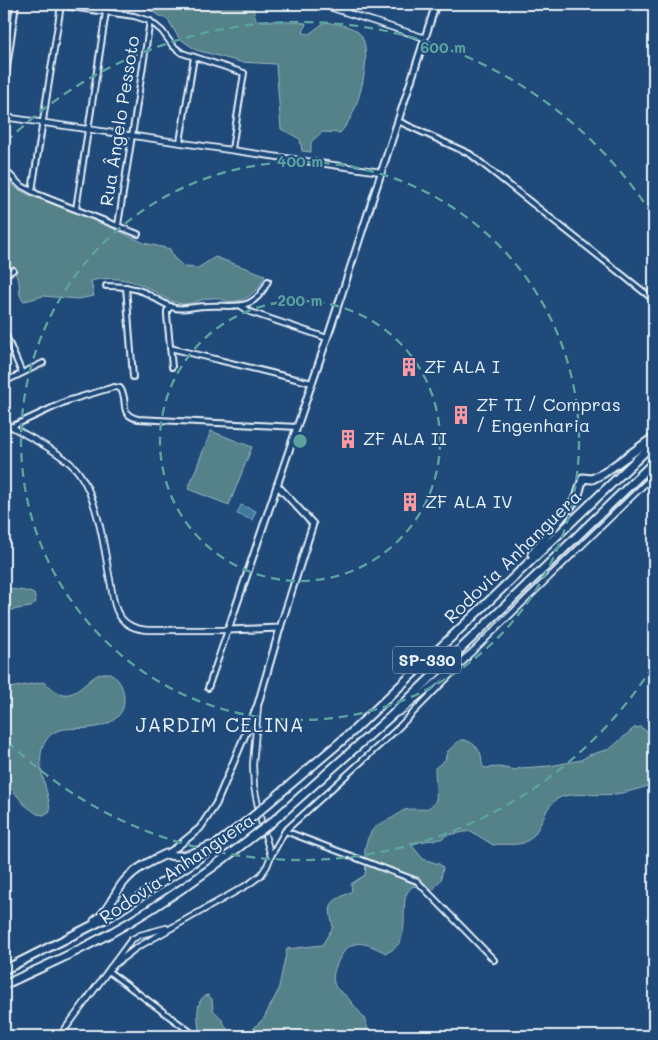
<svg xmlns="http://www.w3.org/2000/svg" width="658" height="1040" font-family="Mali,sans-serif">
<rect width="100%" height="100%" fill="#1f4a7a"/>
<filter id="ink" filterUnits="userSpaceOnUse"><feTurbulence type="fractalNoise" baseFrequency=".02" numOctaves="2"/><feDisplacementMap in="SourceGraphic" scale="10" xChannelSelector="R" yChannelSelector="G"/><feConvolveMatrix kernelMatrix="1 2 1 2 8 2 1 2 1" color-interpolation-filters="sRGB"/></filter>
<g filter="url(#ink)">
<g fill="#558189" stroke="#9eb9c0">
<path d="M137,4H252L256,20L306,23L303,33L309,34L325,22C335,24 350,25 358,32C375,47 360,100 351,117C348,123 344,128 340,133L322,132L311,142V152L302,151L300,139L281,129L276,64L240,62L196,50L179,38L168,20Z"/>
<path d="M4,175L16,188L27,194L106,225L144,243L170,249L174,258L184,267L198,268L215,257L265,275C259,291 245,304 227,301C222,300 218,297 212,298C202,298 192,305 182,304C168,302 157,292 144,286C129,279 107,276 91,281L94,296L78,299L43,296L29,300L23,301L20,295L19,282L13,268H4Z"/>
<path d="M211,431L252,447L229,505L188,489Z"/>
<path d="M4,587C14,591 24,589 34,594L36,602L31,607L4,611Z"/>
<path d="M103,673H110C119,679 124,687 124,699C125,718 107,726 90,728C74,730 55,724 45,742C33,763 49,789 50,811L44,815L37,814L25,805L4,780V689L43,682C49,685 54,691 60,693C77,700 88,676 103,673Z"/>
<path d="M641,727L647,732H654V784C642,788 629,792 616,794C602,796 570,792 559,798C541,807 543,835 523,843C513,846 503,843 493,845L471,831L447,835L441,839L410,843L423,859L439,864L443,867L441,879L433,890L413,886C409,890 405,894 405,900C402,919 410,944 386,953C364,942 351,936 338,961C335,969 332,975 334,983C336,991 343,992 347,997C349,998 350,1001 352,1003C362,1015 367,1019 369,1036H199C199,1024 193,998 208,995L212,999L213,1010C216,1013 220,1016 222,1020C227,1029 231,1040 243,1033L246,1035L252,1030L264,1018L278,991L287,949L322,945L333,927C327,901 330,903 352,891L351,884L365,875C367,865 363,853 366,844C372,825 377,826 392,818C397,816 400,811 405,810C415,807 431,814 436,799C437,794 435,775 435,768L445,760L447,752L460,740C469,739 478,746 481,755C482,759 481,763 484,768L499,767L516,770L520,768L550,766L581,760L589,755L610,749L634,728Z"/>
</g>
<path fill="#41799c" stroke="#84a9c1" d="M241,505L256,511L252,520L237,514Z"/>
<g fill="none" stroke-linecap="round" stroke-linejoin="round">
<g stroke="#e8f1f8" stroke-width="8">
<g id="minor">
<path d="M50,4L134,16L150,21L162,31L173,46L182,53L244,73L232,149"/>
<path d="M346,12L348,4"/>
<path d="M4,89L16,4"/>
<path d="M398,121L470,154L654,300"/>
<path d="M180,142L194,57"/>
<path d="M4,169L20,185L37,194L138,234"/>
<path d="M32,191L61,5"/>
<path d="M76,209L106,12"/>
<path d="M118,225L150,21"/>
<path d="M4,275L13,270"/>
<path d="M106,286C119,286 132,287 144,292C154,297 164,305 175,308C186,310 195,306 206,306C234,304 253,314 268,281"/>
<path d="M126,287L133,377"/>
<path d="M171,306L167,311V315L172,367"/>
<path d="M241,306L250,312L327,338"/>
<path d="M4,331L22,373"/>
<path d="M170,348L312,383"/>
<path d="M4,382L43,363"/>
<path d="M11,427L67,401L114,387L120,388C130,401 117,414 138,419L297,427"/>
<path d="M208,688L228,630"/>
<path d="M285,831L417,881L494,960"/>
<path d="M271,856L285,831L396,730L467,658"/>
<path d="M108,971L196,1036"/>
</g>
</g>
<g stroke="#e8f1f8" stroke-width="8">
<g id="tertiary">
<path d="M320,4L425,38"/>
<path d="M4,117L381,172"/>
<path d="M4,422C25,436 65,453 79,473C97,498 104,545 109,575C112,587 112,604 119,615C126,626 136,629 148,630H228"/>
<path d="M394,714L400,712L471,653L654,475"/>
<path d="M110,968L136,948L249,884L261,875L267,866L271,856L261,821L254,786L253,765L258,706"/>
<path d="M60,1036L131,940L140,935L166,928"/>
</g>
</g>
<g stroke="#e8f1f8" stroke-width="9">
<g id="secondary">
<path d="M280,628L228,630L331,327L436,4"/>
<path d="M166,854L177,847L200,828L216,804L258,704L280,628L313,524L277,485"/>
</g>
</g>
<g stroke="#e8f1f8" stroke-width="11">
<g id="motorway">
<path d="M532,554L577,498L583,478L592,479L604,473L654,437"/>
<path d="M265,806L352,732L654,443"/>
<path d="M272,822L391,716L654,462"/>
<path d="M95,921C109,911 113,896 123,883C134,869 151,861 166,854C181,860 197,852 210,846"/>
<path d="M4,970L109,917L192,863L250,819"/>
<path d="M4,985C33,971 62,959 90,944C149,914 204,875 256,834"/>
</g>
</g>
<use href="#minor" stroke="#1f4a7a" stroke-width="4"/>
<use href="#tertiary" stroke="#1f4a7a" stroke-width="4.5"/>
<use href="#secondary" stroke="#1f4a7a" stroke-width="5"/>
<use href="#motorway" stroke="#1f4a7a" stroke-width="7"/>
<g stroke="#e8f1f8" stroke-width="11" stroke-linecap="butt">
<g id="motorway-bridge">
<path d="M250,819L265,806"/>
<path d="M256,834L272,822"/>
</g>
</g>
<use href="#motorway-bridge" stroke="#1f4a7a" stroke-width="7"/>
</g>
</g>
<g fill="none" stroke="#5ba19e" stroke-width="2.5" stroke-dasharray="9 6">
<circle cx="300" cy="441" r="140"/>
<circle cx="300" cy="441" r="279"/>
<path d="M653 666A419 419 0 0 1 6 740M6 142A419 419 0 0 1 653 216"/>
</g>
<defs>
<g id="building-bare" transform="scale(1.5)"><path d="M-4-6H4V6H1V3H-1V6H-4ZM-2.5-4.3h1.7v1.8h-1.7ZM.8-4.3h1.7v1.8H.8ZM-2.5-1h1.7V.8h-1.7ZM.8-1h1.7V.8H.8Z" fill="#ff9aa2" stroke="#1f4a7a" stroke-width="2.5" paint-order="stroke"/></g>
</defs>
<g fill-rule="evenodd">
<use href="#building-bare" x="409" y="367"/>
<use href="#building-bare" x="461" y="415"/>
<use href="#building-bare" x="348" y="439"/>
<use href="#building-bare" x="410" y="502"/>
</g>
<g text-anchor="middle" stroke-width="4" stroke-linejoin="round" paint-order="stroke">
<rect fill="#1f4a7a" stroke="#acbfd2" stroke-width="1" x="393" y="646.5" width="68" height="27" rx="4"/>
<g font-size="16" font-weight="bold" fill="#e8f1f8">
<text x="427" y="666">SP-330</text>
</g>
<g font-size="18" fill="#e8f1f8" stroke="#1f4a7a">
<text transform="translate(120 121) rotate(-81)" y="6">Rua Ângelo Pessoto</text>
<text transform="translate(513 557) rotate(-44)" y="6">Rodovia Anhanguera</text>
<text transform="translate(177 869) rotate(-34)" y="6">Rodovia Anhanguera</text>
</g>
<g font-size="18" fill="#e8f1f8" stroke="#1f4a7a" text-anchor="start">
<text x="424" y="373">ZF ALA I</text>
<text x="476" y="411">ZF TI / Compras<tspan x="476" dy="21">/ Engenharia</tspan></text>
<text x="363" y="445">ZF ALA II</text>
<text x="425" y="508">ZF ALA IV</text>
</g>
<g font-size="20" letter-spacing="1" fill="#e8f1f8" stroke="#1f4a7a">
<text x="220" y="732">JARDIM CELINA</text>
</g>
</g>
<circle cx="300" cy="441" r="8" fill="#5ba19e" stroke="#1f4a7a" stroke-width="2.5"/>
<g font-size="15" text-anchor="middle" font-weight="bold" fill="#5ba19e" stroke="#1f4a7a" stroke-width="4" stroke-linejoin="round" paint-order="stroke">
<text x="443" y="53">600 m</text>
<text x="300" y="167">400 m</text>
<text x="300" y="306">200 m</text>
</g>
<rect width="658" height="1040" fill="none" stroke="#1f4a7a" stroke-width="20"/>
<rect x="10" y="10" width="638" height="1020" fill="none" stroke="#e8f1f8" stroke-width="2" filter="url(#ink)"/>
</svg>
